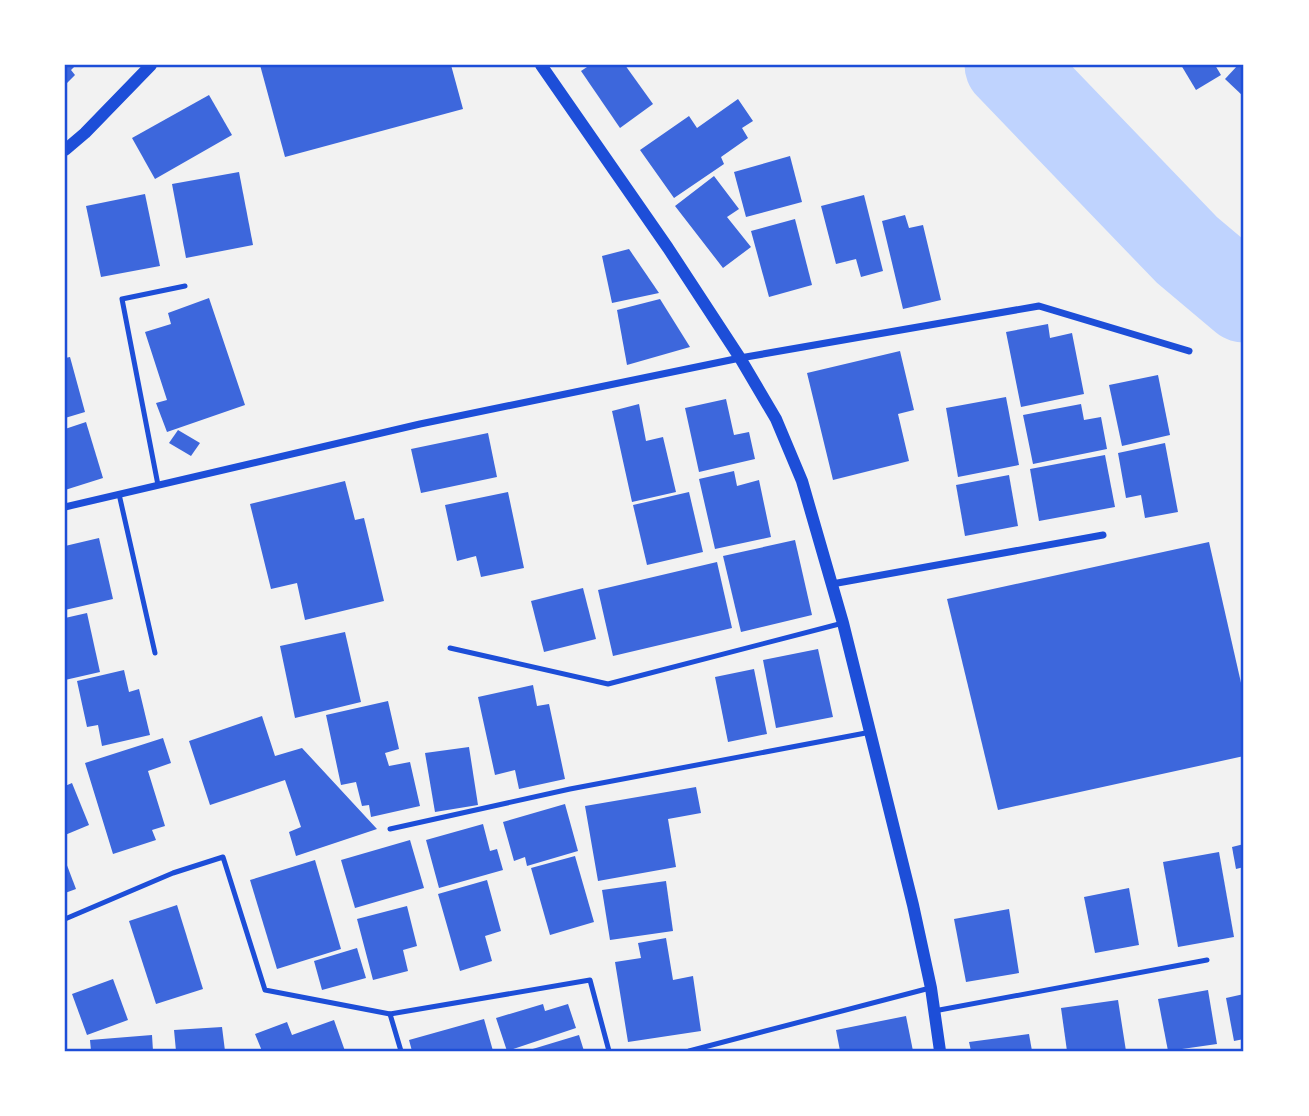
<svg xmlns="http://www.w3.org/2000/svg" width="1309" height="1116" font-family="'Noto Sans',sans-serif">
<rect width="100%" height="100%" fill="#f2f2f2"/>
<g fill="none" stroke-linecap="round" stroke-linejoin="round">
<path stroke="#bfd3fe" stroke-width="89" d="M1009,65L1187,250L1244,298"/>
</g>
<g fill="#3d67dc">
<path d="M65,65H76L71,70L75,75L65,85Z"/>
<path d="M260,65H451L463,109L285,157Z"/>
<path d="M590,65H625L653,104L620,128L581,71Z"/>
<path d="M1181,65H1215L1221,75L1196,90Z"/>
<path d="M1238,65H1244V97L1225,79Z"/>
<path d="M209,95L232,135L155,179L132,138Z"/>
<path d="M738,99L753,121L742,128L748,138L721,157L724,164L674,198L640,150L689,116L697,128Z"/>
<path d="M790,156L802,202L746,217L734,172Z"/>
<path d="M239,172L253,245L186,258L172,184Z"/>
<path d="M714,176L739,209L727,217L751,247L723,268L675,206Z"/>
<path d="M145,194L160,266L101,277L86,206Z"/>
<path d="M864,195L883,271L861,277L856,259L836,264L821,206Z"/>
<path d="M905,215L909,228L923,225L941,300L903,309L882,221Z"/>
<path d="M795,219L812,285L769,297L751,231Z"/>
<path d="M629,249L659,293L612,303L602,256Z"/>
<path d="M209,298L245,405L167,432L156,403L167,400L145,332L171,324L168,313Z"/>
<path d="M660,299L690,347L627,365L617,310Z"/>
<path d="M1048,324L1050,338L1072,333L1084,394L1021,407L1006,332Z"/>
<path d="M900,351L914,410L898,414L909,461L833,480L807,373Z"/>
<path d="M70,357L85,412L65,418V358Z"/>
<path d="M1158,375L1170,435L1122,446L1109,385Z"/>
<path d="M1006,397L1019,465L958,477L946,408Z"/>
<path d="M726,399L734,435L749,432L755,459L699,472L685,408Z"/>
<path d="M639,404L646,441L663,437L676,492L632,502L612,411Z"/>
<path d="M1081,404L1084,420L1101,417L1107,449L1033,464L1023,415Z"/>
<path d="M86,422L103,478L65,490V429Z"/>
<path d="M178,430L200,443L191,456L169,443Z"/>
<path d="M488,433L497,477L421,493L411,449Z"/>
<path d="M1165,443L1178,512L1145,518L1141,495L1126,498L1118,453Z"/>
<path d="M1105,455L1115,507L1039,521L1030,469Z"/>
<path d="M734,471L737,486L759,480L771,537L715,549L699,479Z"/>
<path d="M1009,475L1018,526L965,536L956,485Z"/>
<path d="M345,481L355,520L364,518L384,601L305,620L297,583L271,589L250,504Z"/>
<path d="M508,492L524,568L481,577L476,556L457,561L445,505Z"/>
<path d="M689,492L703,552L647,565L633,505Z"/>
<path d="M99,538L113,599L65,610V546Z"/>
<path d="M795,540L812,615L741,632L723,556Z"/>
<path d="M1209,542L1244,696V756L998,810L947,599Z"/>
<path d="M717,562L732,628L613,656L598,590Z"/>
<path d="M583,588L596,639L544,652L531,601Z"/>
<path d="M87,613L100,672L65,680V618Z"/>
<path d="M345,632L361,702L295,718L280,646Z"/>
<path d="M818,649L833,717L776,728L763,660Z"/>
<path d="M754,669L767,734L728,742L715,677Z"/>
<path d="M124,670L129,692L139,689L150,735L102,746L98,725L87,727L77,681Z"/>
<path d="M533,685L537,706L549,704L565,779L519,789L515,770L495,775L478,697Z"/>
<path d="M388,701L399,749L385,753L389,766L410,762L420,806L371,817L369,805L362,806L356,782L341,785L326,715Z"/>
<path d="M262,716L275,756L302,748L377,829L296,856L289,832L301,827L285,780L210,805L189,741Z"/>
<path d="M163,738L171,763L148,771L165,826L152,830L156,840L113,854L85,763Z"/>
<path d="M469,747L478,805L435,812L425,753Z"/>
<path d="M72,783L89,825L65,835V786Z"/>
<path d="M696,787L701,813L668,819L676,867L598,881L585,806Z"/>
<path d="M565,804L578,851L527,866L525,857L514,861L503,822Z"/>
<path d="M483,824L490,851L497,849L503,870L439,888L426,840Z"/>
<path d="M410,840L424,888L355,908L341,860Z"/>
<path d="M1244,844V867L1236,869L1232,847Z"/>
<path d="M1219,852L1234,937L1178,947L1163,862Z"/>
<path d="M575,856L594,922L550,935L531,868Z"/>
<path d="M65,860L76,889L65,893Z"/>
<path d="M315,860L341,949L277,969L250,880Z"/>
<path d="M487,880L501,931L485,936L492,961L460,971L438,894Z"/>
<path d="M666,881L673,931L610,940L602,890Z"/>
<path d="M1129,888L1139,945L1095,953L1084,897Z"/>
<path d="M177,905L203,989L156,1004L129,921Z"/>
<path d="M407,906L417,946L403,950L408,971L373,980L357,919Z"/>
<path d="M1009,909L1019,973L966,982L954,919Z"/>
<path d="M666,938L673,980L693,976L701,1031L628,1042L615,962L641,958L638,943Z"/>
<path d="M357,948L366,978L322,990L314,961Z"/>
<path d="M113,979L128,1020L87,1035L72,994Z"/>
<path d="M1208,990L1217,1044L1168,1051L1158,999Z"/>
<path d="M1244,994V1039L1234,1041L1226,998Z"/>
<path d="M1118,1000L1126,1051H1067L1061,1008Z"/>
<path d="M543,1004L545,1011L568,1004L576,1028L507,1051L496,1018Z"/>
<path d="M906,1016L913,1051H840L836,1030Z"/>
<path d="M484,1019L493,1051H412L409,1040Z"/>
<path d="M334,1020L345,1051H262L255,1034L287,1022L292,1035Z"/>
<path d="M222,1027L225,1051H176L174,1030Z"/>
<path d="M1029,1034L1032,1051H971L969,1042Z"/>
<path d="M152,1035L153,1051H91L90,1040Z"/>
<path d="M579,1035L584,1051H526Z"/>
</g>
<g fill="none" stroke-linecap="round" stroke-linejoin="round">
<g stroke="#1d4ed8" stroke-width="5">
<path d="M158,485L122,299L185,286"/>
<path d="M119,494L155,653"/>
<path d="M450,648L608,684L843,623"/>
<path d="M390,829L570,789L871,732"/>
<path d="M65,919L173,873L223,857L265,990L390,1014L590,980L609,1051"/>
<path d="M934,1011L1207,960"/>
<path d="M390,1014L401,1051"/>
<path d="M689,1051L930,988"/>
</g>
<g stroke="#1d4ed8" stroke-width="7">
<path d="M65,507L420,424L740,358L1039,306L1189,351"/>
<path d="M832,584L1103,535"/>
</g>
<g stroke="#1d4ed8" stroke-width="12">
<path d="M541,65L668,248L740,358L776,419L802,481L843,623L913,905L931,988L940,1051"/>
<path d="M65,150L85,133L151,65"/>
</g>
</g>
<rect width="1309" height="1116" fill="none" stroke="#ffffff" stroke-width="133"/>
<rect x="66" y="66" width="1176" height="984" fill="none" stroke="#1d4ed8" stroke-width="2.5"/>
</svg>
